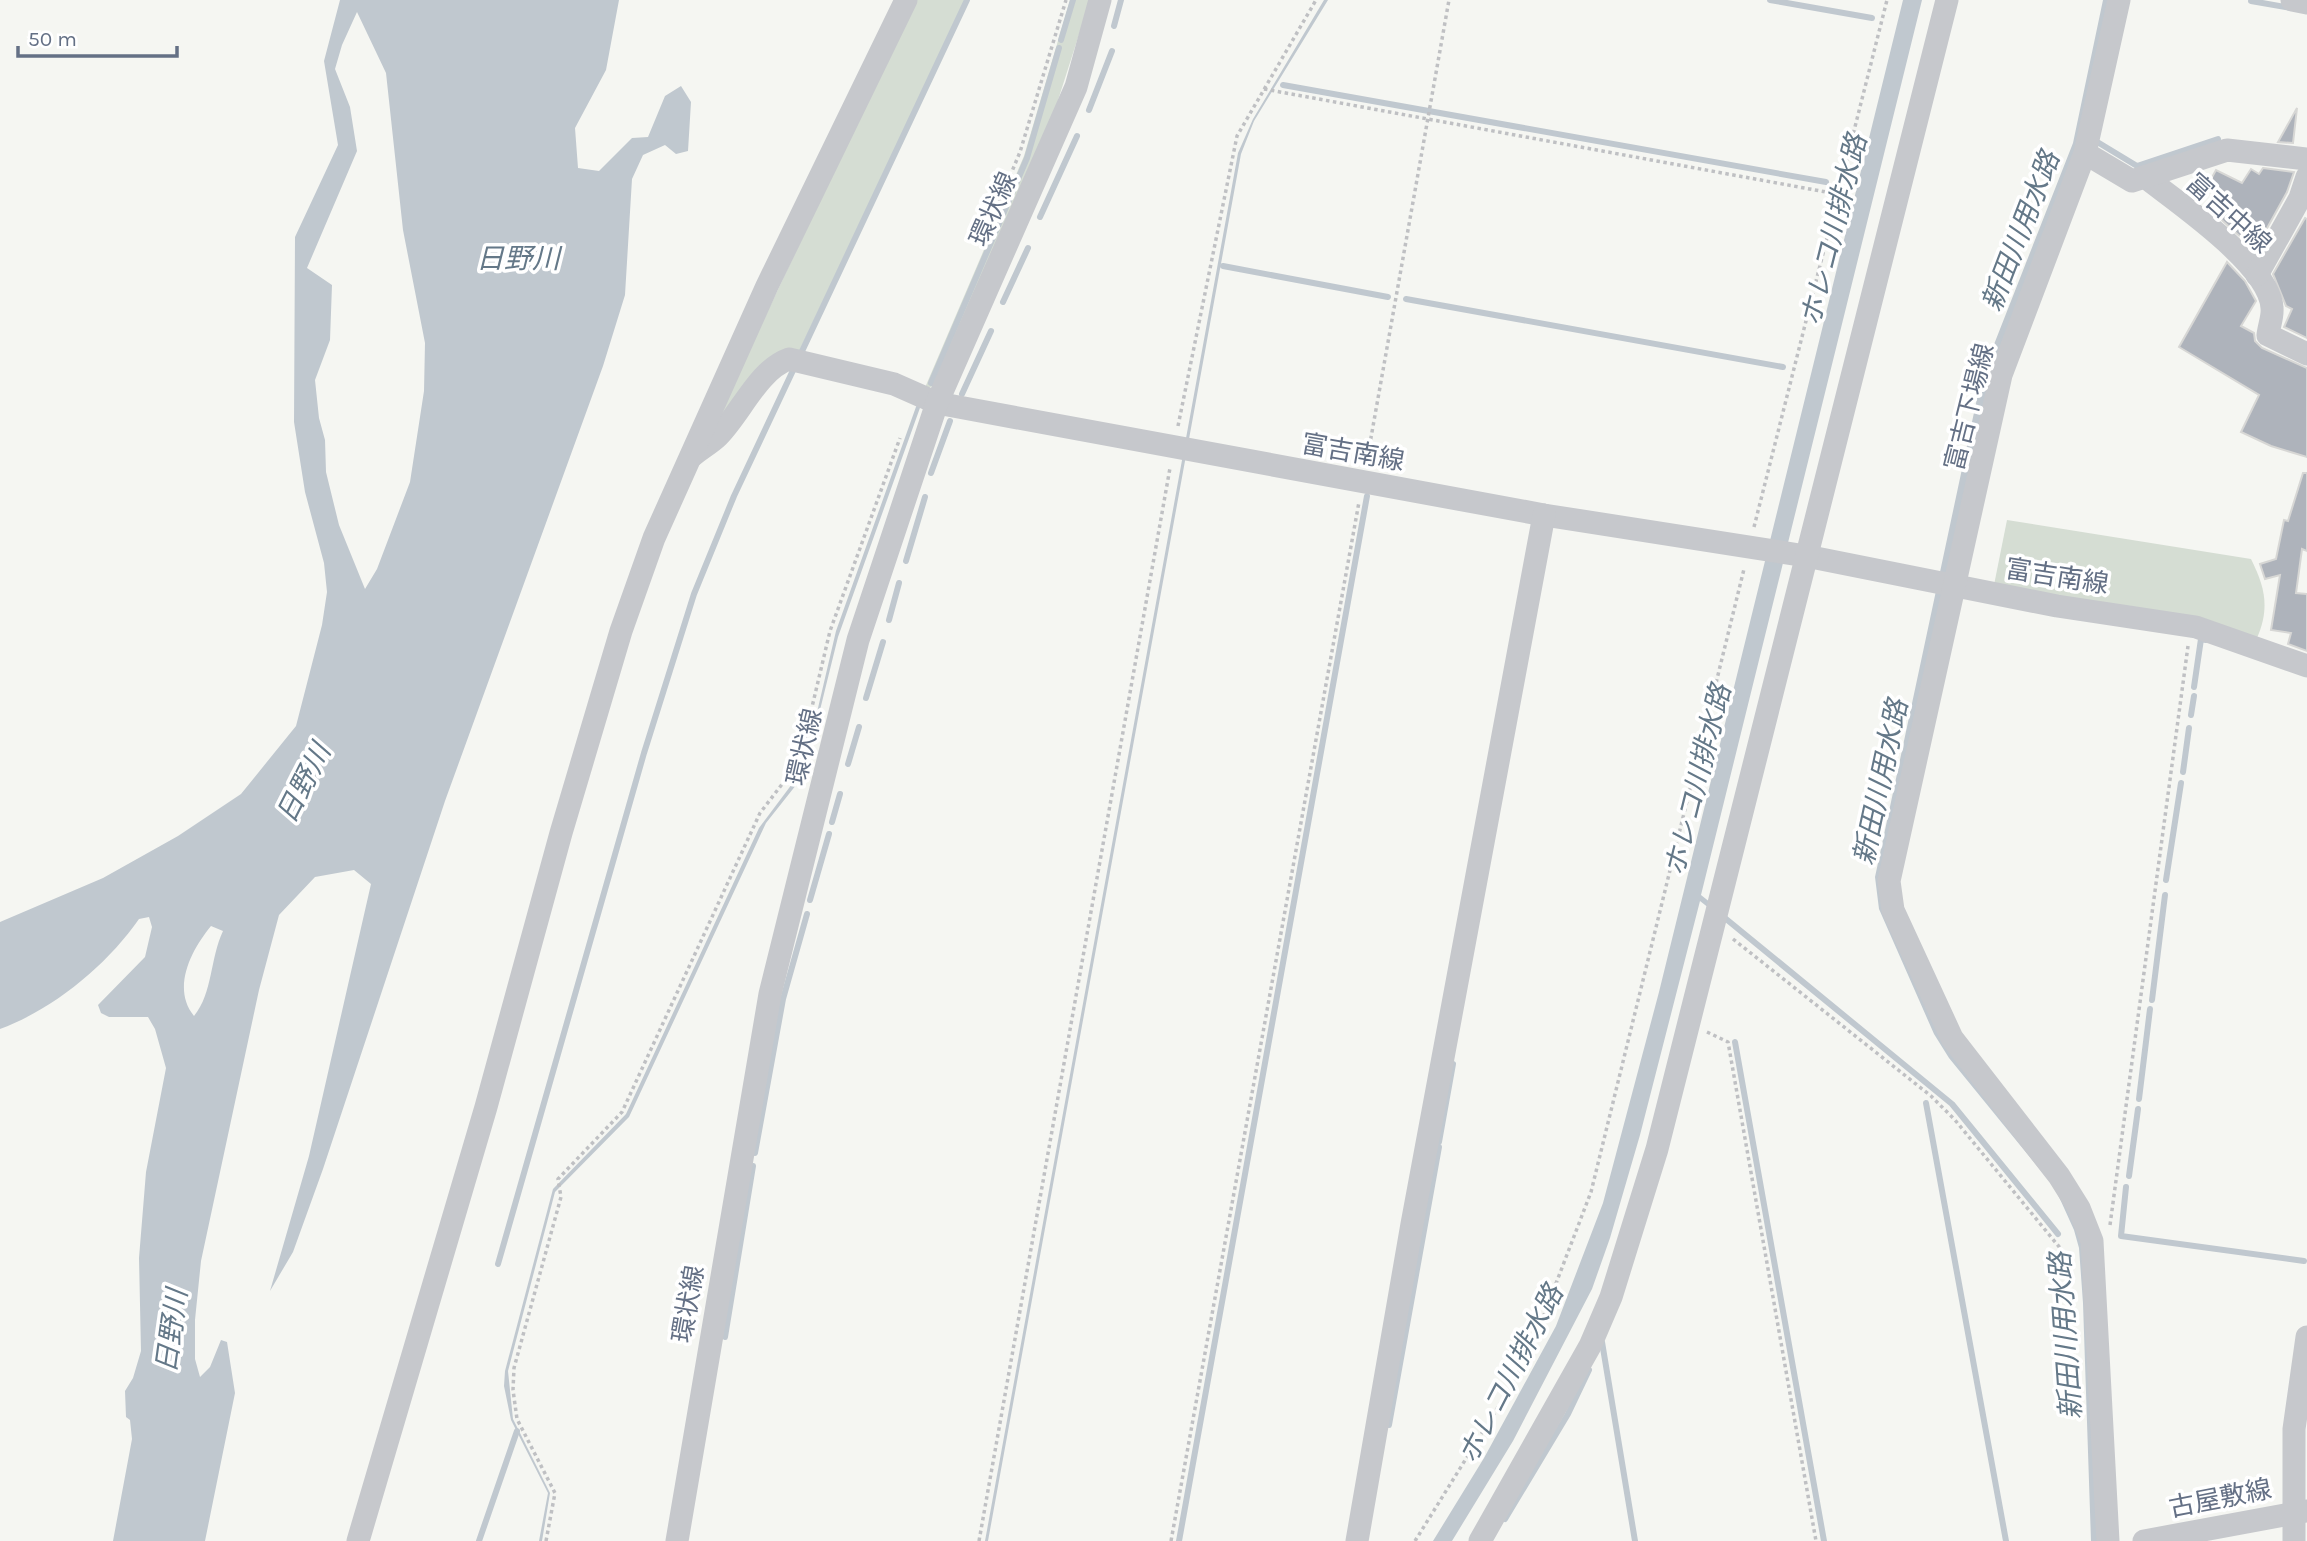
<svg xmlns="http://www.w3.org/2000/svg" width="2307" height="1541" font-family="Karla,'Noto Sans JP',sans-serif">
<rect width="100%" height="100%" fill="#f5f6f2"/>
<g fill="#d5ddd3">
<path d="M915,0H965L797,356L710,433Z"/>
<path d="M1070,0H1090L1051,122L935,385L924,390L1024,156Z"/>
<path d="M2007,520L2251,559C2265,587 2270,608 2257,638L1994,585Z"/>
</g>
<g fill="#c0c8cf" fill-rule="evenodd">
<path d="M340,0H619L606,70L575,128L578,168L599,171L632,138L648,137L665,96L681,86L691,102L688,151L676,154L665,145L643,155L632,179L625,295L603,366L445,801L323,1169L293,1252L270,1291L309,1156L371,884L354,870L315,877L279,915L259,990L201,1261L195,1320V1359L200,1377L210,1367L221,1340L227,1342L235,1393L205,1541H113L132,1439L130,1420L126,1417L125,1391L133,1378L141,1351L139,1258L146,1172L166,1068L155,1029L148,1017H109L101,1013L98,1005L145,957L152,927L149,917L139,919C107,965 54,1009 0,1029V922L103,878L178,836L241,794L296,726L322,625L327,592L324,563L305,492L294,422L295,237L338,145L324,61ZM357,12L386,73L403,230L425,343L424,391L410,482L377,569L365,589L339,525L326,472L325,440L319,418L315,380L330,340L332,285L307,268L357,151L350,107L335,69L342,45ZM211,926L223,931C210,958 213,993 194,1016C171,988 192,949 211,926Z"/>
<path d="M1324,0H1328L1254,121L1241,154L988,1541H985L1238,153L1253,119Z"/>
<path d="M1903,0H1922L1701,895L1726,915L1724,920L1700,901L1640,1135L1610,1238L1592,1289L1513,1441L1452,1541H1433L1484,1458L1556,1326L1603,1203L1659,992Z"/>
<path d="M2103,0H2112L2080,144L2009,326L1883,878L1935,1018L2061,1184L2084,1234L2100,1541H2091L2083,1303L2079,1248L2074,1230L2055,1188L1949,1058L1934,1034L1879,909L1875,877L1982,375L2073,143Z"/>
<path d="M917,404L921,405L838,637L804,775L766,823L629,1117L555,1192L508,1371L513,1419L550,1493L542,1541H539L548,1493L511,1420L504,1386L505,1371L553,1189L626,1114L759,828L804,768L836,631Z"/>
</g>
<g fill="none" stroke-linecap="round" stroke-linejoin="round">
<g stroke="#c0c8cf" stroke-width="6">
<path d="M1770,0L1872,18"/>
<path d="M2251,1L2291,8"/>
<path d="M1114,26L1121,0"/>
<path d="M1061,40L1073,0"/>
<path d="M1283,85L1826,182"/>
<path d="M1089,110L1112,51"/>
<path d="M2099,143L2137,166L2218,139"/>
<path d="M1040,217L1077,136"/>
<path d="M1223,266L1388,297"/>
<path d="M1406,299L1783,367"/>
<path d="M1003,302L1028,248"/>
<path d="M931,383L1027,158L1059,48"/>
<path d="M962,394L991,331"/>
<path d="M931,473L950,421"/>
<path d="M906,561L925,497"/>
<path d="M889,620L899,583"/>
<path d="M2194,687L2201,639L2206,640"/>
<path d="M866,698L883,642"/>
<path d="M2191,715L2194,696"/>
<path d="M848,764L859,727"/>
<path d="M2183,772L2189,728"/>
<path d="M832,822L840,794"/>
<path d="M2166,880L2181,783"/>
<path d="M810,900L829,834"/>
<path d="M1720,914L1952,1104L2058,1234"/>
<path d="M2152,1000L2165,895"/>
<path d="M1735,1042L1824,1541"/>
<path d="M2139,1099L2150,1009"/>
<path d="M1926,1103L2006,1541"/>
<path d="M1439,1142L1453,1064"/>
<path d="M755,1153L783,999L807,914"/>
<path d="M2129,1176L2138,1109"/>
<path d="M2126,1187L2121,1236L2304,1261"/>
<path d="M498,1264L644,753L694,594L734,496L967,0"/>
<path d="M725,1337L753,1166"/>
<path d="M1602,1342L1635,1541"/>
<path d="M1389,1425L1439,1147"/>
<path d="M1505,1519L1568,1414L1589,1370"/>
<path d="M479,1541L517,1431"/>
<path d="M1179,1541L1367,496"/>
</g>
</g>
<g fill="#aeb3bb" stroke="#d7d7d5" stroke-width="2">
<path d="M2297,108L2293,143L2278,142Z"/>
<path d="M2263,168L2294,172L2287,192L2255,250L2214,213L2221,196L2206,188L2216,170L2242,183L2251,169L2259,174Z"/>
<path d="M2305,218L2307,219V338L2284,327L2292,309L2286,306L2273,274Z"/>
<path d="M2227,262L2245,281L2256,301L2241,326L2254,333L2255,341L2262,348L2307,368V457L2271,446L2241,432L2259,395L2179,347Z"/>
<path d="M2303,473H2307V551L2302,549L2296,593L2307,594V651L2288,644L2291,633L2271,630L2280,575L2265,579L2260,564L2276,559L2284,520L2288,521Z"/>
</g>
<g fill="none" stroke-linecap="round" stroke-linejoin="round">
<g stroke="#bfc0c3" stroke-width="3.5" stroke-dasharray="3.5 3.5" stroke-linecap="butt">
<path d="M1264,89L1837,194"/>
<path d="M994,215L1020,152L1066,0"/>
<path d="M1178,426L1237,136L1316,0"/>
<path d="M1367,460L1449,0"/>
<path d="M1754,527L1887,0"/>
<path d="M1733,939L1931,1096L1955,1120L2065,1254L2073,1258"/>
<path d="M1707,1032L1728,1042L1816,1541"/>
<path d="M2110,1225L2188,646"/>
<path d="M546,1541L555,1493L517,1419L513,1390L514,1368L561,1197L558,1179L622,1112L760,813L799,762L830,631L900,438"/>
<path d="M979,1541L1170,468"/>
<path d="M1171,1541L1359,502"/>
<path d="M1415,1541L1513,1383L1537,1333L1591,1192L1744,569"/>
</g>
<g stroke="#c6c8cc" stroke-width="23">
<path d="M2292,0L2307,3"/>
<path d="M2085,153L2119,0"/>
<path d="M2145,177C2178,203 2270,265 2272,308C2273,316 2269,326 2268,335L2307,354"/>
<path d="M2257,275L2300,198L2307,177"/>
<path d="M692,456C700,449 711,443 718,436C741,413 758,370 789,359L894,384L937,403L1544,515L1806,556L2057,606L2196,627L2307,666"/>
<path d="M358,1541L486,1107L561,833L621,631L654,538L767,286L906,0"/>
<path d="M677,1541L770,994L858,640L937,403L1076,87L1100,0"/>
<path d="M1357,1541L1412,1224L1544,515"/>
<path d="M1480,1541L1590,1346L1611,1297L1657,1149L1947,0"/>
<path d="M2108,1541L2092,1241L2079,1208L2059,1176L1952,1038L1893,910L1889,881L2001,375L2085,153L2132,181L2227,150L2307,159"/>
<path d="M2144,1541L2306,1511"/>
<path d="M2294,1541V1429L2307,1337"/>
</g>
</g>
<g text-anchor="middle" stroke-width="7" stroke-linejoin="round" paint-order="stroke">
<g font-size="26" fill="#647085" stroke="#fff">
<text transform="translate(993 209) rotate(-66)" y="9">環状線</text>
<text transform="translate(2229 213) rotate(42)" y="9">富吉中線</text>
<text transform="translate(1969 407) rotate(-76)" y="9">富吉下場線</text>
<text transform="translate(1353 452) rotate(10)" y="9">富吉南線</text>
<text transform="translate(2057 576) rotate(9)" y="9">富吉南線</text>
<text transform="translate(804 747) rotate(-77)" y="9">環状線</text>
<text transform="translate(688 1304) rotate(-80)" y="9">環状線</text>
<text transform="translate(2220 1498) rotate(-11)" y="9">古屋敷線</text>
</g>
<g font-size="28" font-style="italic" fill="#647888" stroke="#fff">
<text transform="translate(1833 230) rotate(-76)" y="10">ホレコ川排水路</text>
<text transform="translate(2020 231) rotate(-69)" y="10">新田川用水路</text>
<text x="518" y="268">日野川</text>
<text transform="translate(1697 780) rotate(-76)" y="10">ホレコ川排水路</text>
<text transform="translate(1880 782) rotate(-78)" y="10">新田川用水路</text>
<text transform="translate(303 783) rotate(-63)" y="10">日野川</text>
<text transform="translate(171 1331) rotate(-82)" y="10">日野川</text>
<text transform="translate(2065 1336) rotate(-94)" y="10">新田川用水路</text>
<text transform="translate(1510 1374) rotate(-63)" y="10">ホレコ川排水路</text>
</g>
</g>
<path d="M18 46v10h159v-10" fill="none" stroke="#647085" stroke-width="3.5"/>
<text x="28" y="46" font-size="21" fill="#647085" stroke="#ffffff" stroke-width="5" paint-order="stroke">50 m</text>
</svg>
